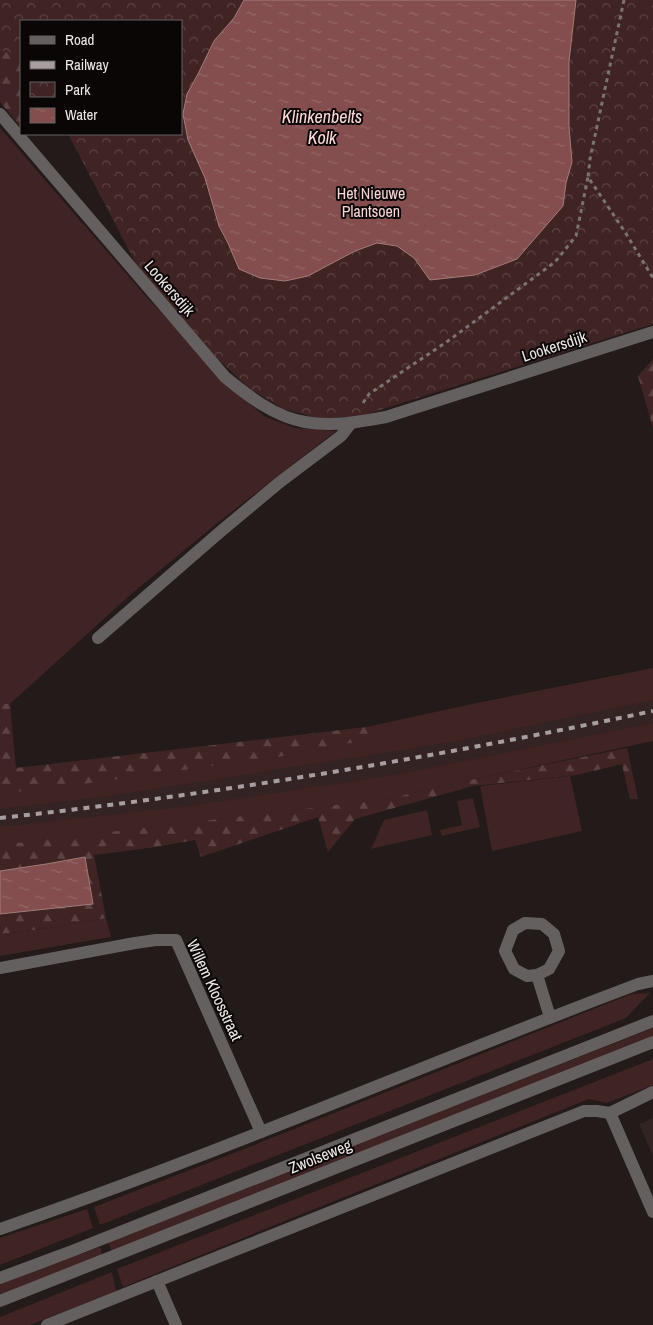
<svg xmlns="http://www.w3.org/2000/svg" width="653" height="1325" font-family="'Archivo Narrow',sans-serif">
<defs>
<pattern id="forest-firs" width="22" height="20" patternUnits="userSpaceOnUse" patternTransform="scale(1.25)"><rect width="22" height="20" fill="#402323"/><path d="M5 1l3.5 6h-7zM16 11l3.5 6h-7z" fill="#5c4343"/></pattern>
<pattern id="park-crowns" width="20" height="18" patternUnits="userSpaceOnUse" patternTransform="scale(1.25)"><rect width="20" height="18" fill="#402323"/><path d="M2 6a3 3 0 1 1 6 0M12 15a3 3 0 1 1 6 0" fill="none" stroke="#5c4343"/></pattern>
<pattern id="water-ripples" width="26" height="14" patternUnits="userSpaceOnUse" patternTransform="scale(1.25)"><rect width="26" height="14" fill="#834e4d"/><path d="M2 4q2-2 4 0t4 0M15 11q2-2 4 0t4 0" fill="none" stroke="#956867"/></pattern>
</defs>
<rect width="100%" height="100%" fill="#231a1a"/>
<g fill="#332323">
<path d="M653,668V741L470,780L387,799L155,847L94,855L0,871V770L367,727L477,703Z"/>
<path d="M653,1118V1156L639,1124Z"/>
</g>
<g fill="#402323">
<path d="M0,128L143,293L241,397L266,417L295,428L336,431L216,524L129,596L10,704H0Z"/>
<path d="M653,668V700L452,742L116,795L0,809V793L40,790L298,754L370,739L367,727L477,703Z"/>
<path d="M653,723V741L470,780L387,799L0,845V827L190,806L401,774Z"/>
<path d="M570,776L582,831L492,851L480,786Z"/>
<path d="M473,798L480,827L442,836L440,830L462,825L457,801Z"/>
<path d="M427,810L432,835L371,849L384,820Z"/>
<path d="M106,918L111,937L0,956V934L49,928Z"/>
<path d="M650,993L626,1018L100,1225L94,1207L239,1151L631,994Z"/>
<path d="M653,1028V1039L112,1252L108,1242Z"/>
<path d="M653,1059V1085L607,1103L589,1099L292,1218L123,1287L117,1269Z"/>
<path d="M87,1209L93,1228L0,1265V1238Z"/>
<path d="M100,1247L103,1256L0,1296V1284Z"/>
<path d="M112,1272L116,1291L30,1325H0V1317Z"/>
</g>
<g fill="url(#forest-firs)">
<path d="M0,29L21,45V127L0,102Z"/>
<path d="M653,359V428L638,376Z"/>
<path d="M0,704H10L16,768L367,727L370,739L298,754L40,790L0,793Z"/>
<path d="M627,748L638,799H630L622,764L577,775L473,786L355,819L328,852L318,817L201,857L195,840L155,847L94,855L106,918L49,928L0,934V914L93,903L85,857L0,871V845L387,799L470,780Z"/>
</g>
<path fill="url(#park-crowns)" d="M0,0H653V324L361,416L321,419L284,409L250,389L205,347L135,262L68,134H181V21H21V58L0,50Z"/>
<g fill="url(#water-ripples)" stroke="#a37c7b">
<path d="M244,0H576L569,61V127L572,162L566,183L563,206L517,259L475,275L430,280L414,258L397,246L377,243L355,251L308,276L285,281L260,278L239,269L228,243L219,226L205,178L188,140L183,114L187,94L198,74L214,41L234,18Z"/>
<path d="M85,857L93,904L0,914V871L46,864Z"/>
</g>
<g fill="none" stroke-linecap="round" stroke-linejoin="round">
<g stroke="#7b7373" stroke-width="3" stroke-dasharray="4 4" stroke-linecap="butt">
<path d="M624,0L590,159L588,177L625,232L653,278"/>
<path d="M363,403L369,394L448,341L555,262L576,236L588,177"/>
</g>
<g stroke="#656060" stroke-width="12">
<path d="M0,114L225,377C248,396 275,417 305,422C332,427 359,422 386,417L653,332"/>
<path d="M98,638L220,532L280,482L341,436L351,423"/>
<path d="M525,923L542,924L554,934L559,951L549,969L537,975L527,976L514,969L505,951L513,930Z"/>
<path d="M0,968L135,943L156,940H176L261,1132"/>
<path d="M537,975L550,1017"/>
<path d="M610,1113L653,1212"/>
<path d="M610,1113L653,1092"/>
<path d="M0,1229C216,1155 425,1064 638,984L653,981"/>
<path d="M0,1278L72,1251L653,1021"/>
<path d="M157,1281L176,1325"/>
<path d="M0,1301L653,1042"/>
<path d="M47,1325L584,1111H597L610,1113"/>
</g>
<path stroke="#a79f9f" stroke-width="4" stroke-dasharray="6 6" stroke-linecap="butt" d="M0,818C220,794 437,757 653,711"/>
</g>
<g text-anchor="middle" stroke-width="4" stroke-linejoin="round" paint-order="stroke">
<g font-size="16" fill="#f8d4d3" stroke="#0a0606">
<text x="371" y="199">Het Nieuwe<tspan x="371" dy="18">Plantsoen</tspan></text>
</g>
<g font-size="16" fill="#eee7e7" stroke="#0a0606">
<text transform="translate(170 288) rotate(49)" y="6">Lookersdijk</text>
<text transform="translate(554 346) rotate(-18)" y="6">Lookersdijk</text>
<text transform="translate(215 990) rotate(65)" y="6">Willem Kloosstraat</text>
<text transform="translate(320 1156) rotate(-22)" y="6">Zwolseweg</text>
</g>
<g font-size="18" font-style="italic" fill="#fdd9d7" stroke="#0a0606">
<text x="322" y="123">Klinkenbelts<tspan x="322" dy="21">Kolk</tspan></text>
</g>
</g>
<rect x="20" y="20" width="162" height="115" fill="#0a0606" stroke="#656060"/>
<rect x="30" y="36" width="25" height="8" fill="#656060" stroke="#656060"/>
<text x="65" y="45" font-size="15" fill="#eee7e7">Road</text>
<rect x="30" y="61" width="25" height="8" fill="#a79f9f" stroke="#656060"/>
<text x="65" y="70" font-size="15" fill="#eee7e7">Railway</text>
<rect x="30" y="82" width="25" height="15" fill="url(#park-crowns)" stroke="#656060"/>
<text x="65" y="95" font-size="15" fill="#eee7e7">Park</text>
<rect x="30" y="108" width="25" height="15" fill="url(#water-ripples)" stroke="#656060"/>
<text x="65" y="120" font-size="15" fill="#eee7e7">Water</text>
</svg>
